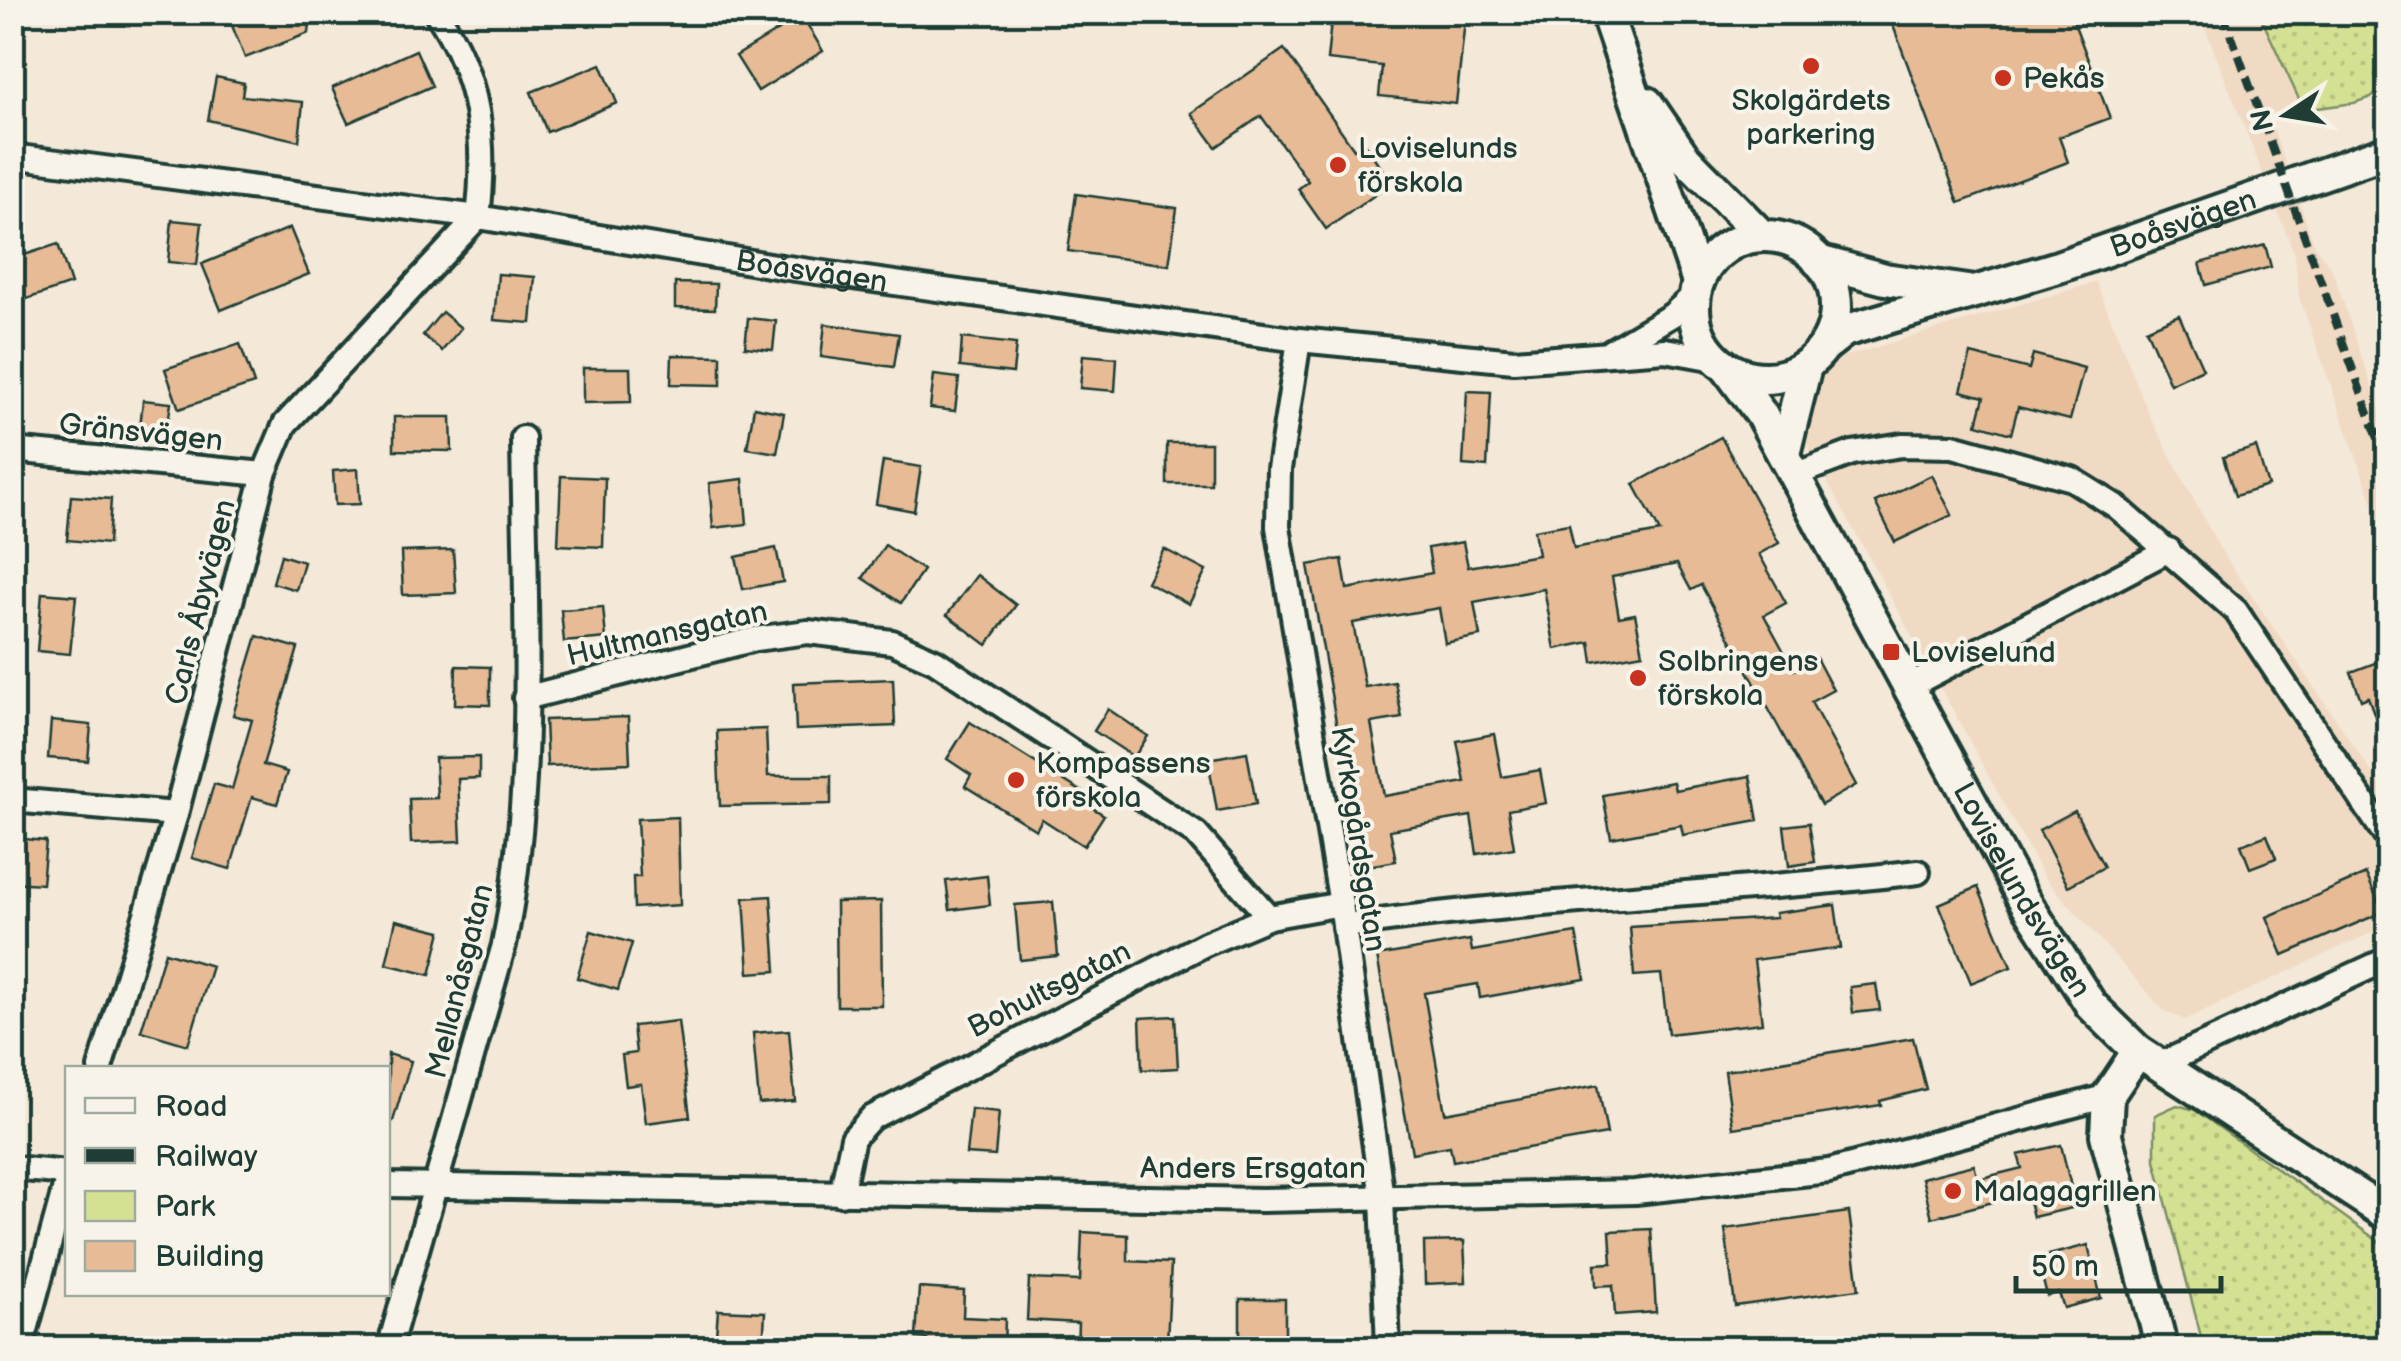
<svg xmlns="http://www.w3.org/2000/svg" width="2401" height="1361" font-family="'Balsamiq Sans',sans-serif">
<defs>
<pattern id="green-dots" width="8" height="8" patternUnits="userSpaceOnUse" patternTransform="scale(2.5)"><rect width="8" height="8" fill="#d4e193"/><path d="M2 2h.1M6 6h.1" fill="none" stroke="#b6c27f" stroke-width="1.8" stroke-linecap="round"/></pattern>
</defs>
<rect width="100%" height="100%" fill="#f4e8d8"/>
<filter id="ink" filterUnits="userSpaceOnUse"><feTurbulence type="fractalNoise" baseFrequency=".01" numOctaves="2"/><feDisplacementMap in="SourceGraphic" scale="20" xChannelSelector="R" yChannelSelector="G"/><feConvolveMatrix kernelMatrix="1 2 1 2 8 2 1 2 1" color-interpolation-filters="sRGB"/></filter>
<g filter="url(#ink)">
<g fill="#f0dac4">
<path d="M2199,13H2259L2304,110L2267,113L2315,246L2332,269L2388,434V545L2299,297L2295,255Z"/>
<path d="M2096,282L2151,419L2220,549L2388,796V925L2184,1020L2163,1010L2044,877L1809,448L1804,430L1809,393L1825,370L1843,357Z"/>
</g>
<g fill="url(#green-dots)" stroke="#7a8f64" stroke-width="2.5">
<path d="M2259,13H2388V91L2354,103L2304,110Z"/>
<path d="M2177,1105L2195,1110L2388,1248V1348H2204L2155,1160V1115Z"/>
</g>
<g fill="#e6bb96" stroke="#1f3d34" stroke-width="2.5">
<path d="M244,12H311L309,33L245,58L229,18Z"/>
<path d="M1332,12H1412L1465,20L1456,104L1379,96L1382,66L1327,60Z"/>
<path d="M1888,12H2070L2110,118L2059,137L2068,162L1959,203Z"/>
<path d="M802,16L823,51L758,91L736,56Z"/>
<path d="M1284,49L1354,149L1363,142L1392,183L1326,229L1298,189L1308,181L1261,116L1216,147L1191,113Z"/>
<path d="M416,50L432,86L348,123L332,88Z"/>
<path d="M601,64L617,103L547,132L531,92Z"/>
<path d="M216,77L244,83L242,96L303,102L299,141L208,120Z"/>
<path d="M1076,194L1177,208L1169,265L1068,251Z"/>
<path d="M172,220L202,223L197,265L168,262Z"/>
<path d="M290,228L309,274L221,310L202,264Z"/>
<path d="M58,244L71,284L12,304V259Z"/>
<path d="M2265,245L2271,267L2206,285L2200,263Z"/>
<path d="M498,274L535,277L531,323L494,320Z"/>
<path d="M675,283L716,284L715,309L675,308Z"/>
<path d="M442,312L461,328L442,351L423,335Z"/>
<path d="M2179,315L2203,369L2170,384L2146,329Z"/>
<path d="M748,318L776,321L773,350L745,347Z"/>
<path d="M825,324L899,334L894,367L821,357Z"/>
<path d="M962,338L1016,344L1013,373L960,367Z"/>
<path d="M240,344L254,384L179,409L165,369Z"/>
<path d="M1971,354L2029,369L2033,354L2084,368L2070,420L2018,407L2011,434L1977,424L1984,397L1961,391Z"/>
<path d="M672,355L721,356V385L671,384Z"/>
<path d="M1083,355L1117,358L1115,391L1080,388Z"/>
<path d="M583,368H630L631,402L583,403Z"/>
<path d="M934,375L959,378L955,411L930,408Z"/>
<path d="M1467,391L1491,392L1487,467L1463,465Z"/>
<path d="M143,400L171,403L167,430L140,427Z"/>
<path d="M754,407L784,413L777,453L747,448Z"/>
<path d="M394,417H451L452,451L394,450Z"/>
<path d="M1721,437L1779,543L1759,554L1786,603L1764,615L1794,670L1816,658L1833,690L1811,702L1856,785L1821,805L1701,585L1691,590L1677,564L1612,577L1619,617L1635,614L1643,653L1593,662L1590,642L1555,649L1544,589L1474,602L1480,636L1445,643L1439,608L1353,623L1365,687L1395,682L1402,718L1371,723L1384,796L1465,782L1457,741L1494,734L1502,777L1540,770L1546,803L1508,810L1514,848L1477,854L1471,816L1390,830L1396,861L1362,867L1308,565L1342,559L1347,589L1432,573L1428,548L1463,542L1468,567L1538,555L1534,530L1569,524L1574,548L1660,532L1634,484Z"/>
<rect x="1167" y="443" width="44" height="41"/>
<path d="M2256,447L2268,486L2235,496L2223,457Z"/>
<path d="M883,461L921,467L914,511L876,504Z"/>
<path d="M358,469L360,504L335,505L333,471Z"/>
<path d="M1932,475L1952,515L1895,542L1875,502Z"/>
<path d="M561,476L605,478L603,547L558,545Z"/>
<path d="M743,479L747,524L713,528L709,483Z"/>
<path d="M71,496L111,499L108,544L67,540Z"/>
<path d="M885,545L923,570L901,603L863,578Z"/>
<path d="M776,548L783,582L743,589L736,557Z"/>
<path d="M1164,549L1206,571L1189,604L1147,582Z"/>
<path d="M453,550L456,593L403,595L401,552Z"/>
<path d="M281,555L304,562L296,590L273,583Z"/>
<path d="M977,575L1016,605L987,645L947,615Z"/>
<path d="M42,593L76,596L70,654L37,651Z"/>
<path d="M603,607L606,638L564,642L561,610Z"/>
<path d="M257,636L298,648L263,765L287,772L277,804L252,797L230,869L192,858L214,784L232,789L252,720L233,715Z"/>
<path d="M2388,658V745L2386,746L2368,697L2361,700L2351,672Z"/>
<path d="M456,666L490,667V705L455,704Z"/>
<path d="M893,679L895,726L796,730L794,683Z"/>
<path d="M1108,709L1148,736L1134,757L1094,731Z"/>
<path d="M628,717L630,763L547,766L545,720Z"/>
<path d="M51,721L91,725L88,761L48,758Z"/>
<path d="M970,722L1095,800L1091,807L1104,815L1084,846L1042,819L1036,830L965,786L971,775L947,759Z"/>
<path d="M766,729L768,776H831V804L720,806L717,731Z"/>
<path d="M1247,752L1256,804L1217,811L1208,759Z"/>
<path d="M479,757V778L458,779L461,841L411,843L409,799L437,798L435,758Z"/>
<path d="M1750,776L1758,821L1683,835L1681,825L1611,838L1603,795L1673,782L1675,790Z"/>
<path d="M2075,811L2104,867L2068,886L2039,830Z"/>
<path d="M678,817L680,905L634,908L633,877H640L637,819Z"/>
<path d="M1809,823L1815,862L1789,866L1784,826Z"/>
<path d="M2267,835L2276,858L2250,868L2241,845Z"/>
<path d="M12,838L46,841L42,884L12,882Z"/>
<path d="M2366,874L2383,912L2283,955L2267,917Z"/>
<path d="M987,876L990,905L950,910L946,881Z"/>
<path d="M1978,887L2011,967L1971,983L1939,904Z"/>
<path d="M771,896L776,971L749,973L744,898Z"/>
<path d="M881,901L882,1006H837L836,902Z"/>
<path d="M1053,902L1058,956L1020,960L1015,905Z"/>
<path d="M1835,905L1841,948L1754,960L1762,1023L1668,1034L1661,974L1634,976L1630,927L1776,918L1775,913Z"/>
<path d="M396,920L441,931L430,975L386,964Z"/>
<path d="M591,931L632,943L618,990L577,978Z"/>
<path d="M1576,933L1585,979L1480,998L1478,984L1424,993L1445,1113L1598,1085L1607,1134L1453,1161L1450,1146L1412,1153L1377,956L1470,940L1472,951Z"/>
<path d="M165,952L212,966L188,1045L141,1031Z"/>
<path d="M1876,984L1880,1010L1853,1013L1850,987Z"/>
<path d="M1175,1016L1178,1068L1142,1070L1140,1018Z"/>
<path d="M678,1021L690,1117L646,1123L641,1084L626,1086L622,1055L636,1053L633,1026Z"/>
<path d="M789,1030L795,1101L759,1104L753,1033Z"/>
<path d="M1913,1038L1926,1089L1880,1101L1881,1105L1733,1128L1725,1071Z"/>
<path d="M388,1054L411,1061L393,1121L388,1120Z"/>
<path d="M971,1109L999,1112L995,1156L966,1154Z"/>
<path d="M2061,1145L2076,1207L2033,1217L2027,1193L1932,1218L1922,1178L1974,1165L1978,1179L2022,1168L2018,1155Z"/>
<path d="M1849,1212L1859,1289L1735,1306L1725,1229Z"/>
<path d="M1651,1229L1656,1312L1615,1315L1613,1285L1596,1286L1595,1264L1612,1263L1610,1231Z"/>
<path d="M1082,1232L1128,1235V1261L1171,1263L1167,1342L1124,1340L1123,1348H1077L1078,1323L1027,1320L1029,1279L1080,1281Z"/>
<path d="M1464,1241L1466,1282L1425,1284L1424,1242Z"/>
<path d="M2088,1245L2101,1298L2064,1308L2059,1293L2047,1296L2041,1273L2053,1270L2049,1255Z"/>
<path d="M919,1288L964,1291L963,1317L1005,1319L1004,1348H926L927,1339L916,1338Z"/>
<rect x="1240" y="1299" width="45" height="49"/>
<path d="M718,1310L765,1312L763,1348H715Z"/>
</g>
<g fill="none" stroke-linecap="round" stroke-linejoin="round">
<g stroke="#1f3d34" stroke-width="30">
<g id="minor">
<path id="s1" d="M12,156L478,217L781,267L1299,340L1514,361L1665,350L1716,359"/>
<path d="M1299,340L1279,469L1278,527L1341,904L1382,1198L1388,1348"/>
<path d="M1611,351L1672,315L1694,295"/>
<path d="M12,450L264,474"/>
<path d="M1794,475L1852,453L1902,445L1953,446L2072,479L2117,507L2236,611L2388,839"/>
<path d="M1910,686L2169,550"/>
<path d="M525,698L755,639L808,632L892,642L935,661L1196,834L1269,917"/>
<path d="M12,800L176,814"/>
<path d="M1344,926C1534,898 1727,895 1918,872"/>
<path d="M2159,1065L2388,959"/>
<path d="M100,1068L176,814L264,474L285,424L478,217C487,142 480,76 436,12"/>
<path d="M12,1168L68,1173"/>
<path d="M388,1185L1263,1200L1635,1192L1829,1171L2108,1096"/>
<path d="M841,1194L853,1138L871,1118L1205,944L1269,917L1341,904"/>
<path d="M21,1348L68,1176"/>
<path d="M389,1348L504,945C537,779 525,607 523,438"/>
</g>
</g>
<g stroke="#1f3d34" stroke-width="38">
<g id="tertiary">
<path d="M1606,12L1698,282"/>
<path d="M1647,103L1684,157L1762,236"/>
<circle cx="1765" cy="307" r="71"/>
<path d="M1818,261L1885,279L1968,291"/>
<path id="s2" d="M1825,346L1844,331L2058,267L2388,151"/>
<path id="s3" d="M1727,368L1761,414L2023,898L2091,1005L2138,1051L2388,1215"/>
<path d="M1784,454L1806,366"/>
<path d="M2138,1051L2108,1096L2106,1135L2162,1348"/>
</g>
</g>
<use href="#minor" stroke="#f7f3e8" stroke-width="22"/>
<use href="#tertiary" stroke="#f7f3e8" stroke-width="30"/>
<path stroke="#1f3d34" stroke-width="8" stroke-dasharray="15 8" stroke-linecap="butt" d="M2223,12L2388,466"/>
</g>
</g>
<g fill="#c8321e" stroke="#f7f3e8" stroke-width="4">
<circle cx="1811" cy="66" r="10"/>
<circle cx="2003" cy="78" r="10"/>
<circle cx="1338" cy="165" r="10"/>
<rect x="1881" y="642" width="20" height="20" rx="5"/>
<circle cx="1638" cy="678" r="10"/>
<circle cx="1016" cy="780" r="10"/>
<circle cx="1953" cy="1191" r="10"/>
</g>
<g text-anchor="middle" stroke-width="8" stroke-linejoin="round" paint-order="stroke">
<g font-size="30" fill="#1f3d34" stroke="#f7f3e8" text-anchor="start">
<text x="2023" y="88">Pekås</text>
<text x="1811" y="110" text-anchor="middle">Skolgärdets<tspan x="1811" dy="34">parkering</tspan></text>
<text x="1358" y="158">Loviselunds<tspan x="1358" dy="34">förskola</tspan></text>
<text x="1911" y="662">Loviselund</text>
<text x="1658" y="671">Solbringens<tspan x="1658" dy="34">förskola</tspan></text>
<text x="1036" y="773">Kompassens<tspan x="1036" dy="34">förskola</tspan></text>
<text x="1973" y="1201">Malagagrillen</text>
</g>
<g font-size="30" fill="#1f3d34" stroke="#f7f3e8">
<text dy="10" stroke="none"><textPath href="#s2" startOffset="380">Boåsvägen</textPath></text>
<text dy="10" stroke="none"><textPath href="#s1" startOffset="808">Boåsvägen</textPath></text>
<text transform="translate(141 432) rotate(6)" y="10">Gränsvägen</text>
<text transform="translate(200 602) rotate(-76)" y="10">Carls Åbyvägen</text>
<text transform="translate(667 633) rotate(-13)" y="10">Hultmansgatan</text>
<text transform="translate(1359 839) rotate(81)" y="10">Kyrkogårdsgatan</text>
<text dy="10" stroke="none"><textPath href="#s3" startOffset="600">Loviselundsvägen</textPath></text>
<text transform="translate(459 981) rotate(-76)" y="10">Mellanåsgatan</text>
<text transform="translate(1049 989) rotate(-27)" y="10">Bohultsgatan</text>
<text x="1253" y="1178">Anders Ersgatan</text>
</g>
</g>
<rect width="2401" height="1361" fill="none" stroke="#f7f3e8" stroke-width="50"/>
<rect x="25" y="25" width="2351" height="1311" fill="none" stroke="#1f3d34" stroke-width="4" filter="url(#ink)"/>
<rect x="65" y="1066" width="325" height="230" fill="#f7f3e8" stroke="#a1aaa0" stroke-width="2.5"/>
<rect x="85" y="1098" width="50" height="15" fill="#f7f3e8" stroke="#a1aaa0" stroke-width="2.5"/>
<text x="155" y="1116" font-size="30" fill="#1f3d34">Road</text>
<rect x="85" y="1148" width="50" height="15" fill="#1f3d34" stroke="#a1aaa0" stroke-width="2.5"/>
<text x="155" y="1166" font-size="30" fill="#1f3d34">Railway</text>
<rect x="85" y="1191" width="50" height="30" fill="#d4e193" stroke="#a1aaa0" stroke-width="2.5"/>
<text x="155" y="1216" font-size="30" fill="#1f3d34">Park</text>
<rect x="85" y="1241" width="50" height="30" fill="#e6bb96" stroke="#a1aaa0" stroke-width="2.5"/>
<text x="155" y="1266" font-size="30" fill="#1f3d34">Building</text>
<g transform="translate(2286 115) rotate(258)" stroke="#f7f3e8" stroke-width="8" paint-order="stroke">
<path d="M0-8L18 38L0 25L-18 38Z" fill="#1f3d34"/>
<text y="-15" font-size="28" font-weight="bold" text-anchor="middle" fill="#1f3d34">N</text>
</g>
<path d="M2016 1276v15h205v-15" fill="none" stroke="#1f3d34" stroke-width="5"/>
<text x="2031" y="1276" font-size="30" fill="#1f3d34" stroke="#f7f3e8" stroke-width="8" paint-order="stroke">50 m</text>
</svg>
